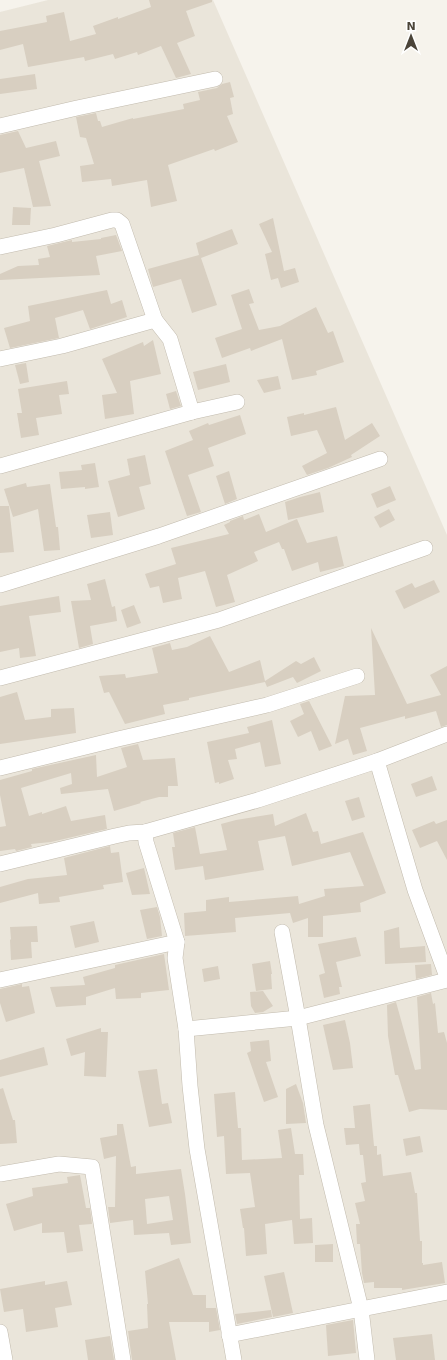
<svg xmlns="http://www.w3.org/2000/svg" width="447" height="1360" font-family="'DejaVu Sans',sans-serif">
<rect width="100%" height="100%" fill="#f6f3ec"/>
<path fill="#eae5da" d="M48,0H213L447,535V1360H0V12Z"/>
<g fill="#d8cfc1" fill-rule="evenodd">
<path d="M149,0H212V2L186,11L195,36L177,43L191,74L176,78L161,46L138,55L137,52L115,59L113,54L85,61L84,57L28,67L23,44L0,50V31L47,22L46,16L64,12L70,41L96,34L93,26L118,17V19L151,7Z"/>
<path d="M35,74L37,89L0,94V79Z"/>
<path d="M230,82L234,97L230,98L233,114L227,116L238,142L215,151L214,149L168,165L177,201L151,207L147,180L112,186L111,179L82,182L80,166L94,164L86,138L80,137L76,117L96,113L98,121H100L102,127L133,118V119L184,109L183,104L200,100L198,92L217,88L222,84Z"/>
<path d="M18,131L26,148L56,141L60,156L39,161L51,206L33,207L24,168L0,173V135Z"/>
<path d="M13,207L31,208L30,225H12Z"/>
<path d="M273,218L284,271L295,268L299,282L281,288L278,278L271,280L265,254L272,252L259,224Z"/>
<path d="M232,229L238,244L201,258L217,305L192,313L181,279L153,287L148,269L199,255L196,243Z"/>
<path d="M116,235L122,251L96,256L100,275L0,280V274L18,266L39,265L38,259L50,257L47,246L72,240V242L101,239V238Z"/>
<path d="M249,289L254,303L249,304L259,330L280,326L316,307L328,333L333,331L344,362L316,371L317,375L292,380L282,339L251,351L250,348L222,358L215,338L242,329L231,295Z"/>
<path d="M107,290L111,304L122,300L127,317L90,329L83,310L55,318L59,338L10,348L4,328L30,321L28,306Z"/>
<path d="M153,340L161,374L130,381L134,414L105,419L102,395L117,393L102,359L143,342L144,346Z"/>
<path d="M26,363L29,382L20,384L15,365Z"/>
<path d="M226,364L230,382L198,390L193,372Z"/>
<path d="M278,376L281,389L264,393L257,380Z"/>
<path d="M67,381L69,394L59,395L62,414L36,418L39,435L21,438L17,413H22L18,389Z"/>
<path d="M176,391L181,406L170,409L166,394Z"/>
<path d="M336,407L345,440L372,423L380,436L351,455L352,457L328,468L307,475L302,466L327,453L317,430L291,436L287,417L304,413V415Z"/>
<path d="M240,415L246,434L208,448L214,466L188,475L201,512L187,516L165,451L193,440L189,431L208,423L209,425Z"/>
<path d="M145,455L151,484L139,487L145,509L118,517L108,481L130,475L127,459Z"/>
<path d="M95,463L99,487L85,489V487L61,489L59,472L82,470L81,465Z"/>
<path d="M229,471L237,499L225,504L216,476Z"/>
<path d="M26,483L27,487L50,484L56,527H58L60,550L44,551L38,509L13,517L4,489Z"/>
<path d="M390,486L396,500L377,508L371,494Z"/>
<path d="M320,492L324,512L288,520L285,502L300,497Z"/>
<path d="M0,506H9L14,552L0,553Z"/>
<path d="M389,509L395,520L380,528L374,517Z"/>
<path d="M110,512L113,535L91,538L87,515Z"/>
<path d="M259,514L266,532L297,519L307,543L337,536L344,566L320,572L318,562L292,571L284,549H282L279,542L254,552L258,561L227,575L235,602L216,607L205,571L178,578L182,599L163,603L159,586L150,588L145,574L176,564L171,548L229,534L224,525L230,522V521L243,516L244,520Z"/>
<path d="M105,579L112,607L115,606L117,621L90,626L93,644L79,648L71,601L91,600L87,584Z"/>
<path d="M434,580L440,592L404,609L395,591L412,583L415,588Z"/>
<path d="M59,596L61,612L29,616L36,656L20,658L19,648L0,652V606Z"/>
<path d="M134,605L141,623L127,628L121,610Z"/>
<path d="M371,628L407,704L441,695L430,675L447,666V725L441,727L436,711L405,719V716L360,728L367,751L353,755L348,739L335,744L345,696L375,695Z"/>
<path d="M210,636L229,672L260,660L265,681L296,661L301,664L314,657L321,671L297,683L293,677L267,687L265,682L189,698V700L163,705L165,714L125,724L109,692L104,693L99,676L125,674L126,678L158,673L152,648L170,643L172,650L187,647Z"/>
<path d="M17,692L25,720L51,717V709L74,708L76,733L0,744V697Z"/>
<path d="M309,701L332,746L319,751L311,731L298,737L290,721L304,714L300,704Z"/>
<path d="M272,720L281,764L265,767L260,742L235,749L237,759L228,760L234,779L219,784V782L215,783L207,742L249,733L247,727Z"/>
<path d="M138,744L143,760L175,758L178,786H168V797H159L140,802L141,803L114,811L108,789L61,794L60,788L72,784L71,773L21,788L29,816L42,812V814L66,806L71,821L105,815L107,829L51,842L31,844L32,847L16,851L15,849L0,851V827L6,826L0,795V780L32,771V769L96,755L97,777L127,767L121,748Z"/>
<path d="M432,776L437,790L416,797L411,784Z"/>
<path d="M359,797L365,817L352,821L345,801Z"/>
<path d="M306,813L313,832L318,831L321,844L363,832L386,893L360,903L361,912L323,916V937H308V918L293,923L290,913L235,918L236,932L185,936L184,913L206,911V900L229,897V902L298,896L299,904L325,896L324,889L364,886L350,852L292,866L285,836L258,841L264,870L205,880L203,866L175,870L172,847H175L173,833L195,827L200,854L227,850L221,824L236,820L273,814L275,826Z"/>
<path d="M447,820V860L437,841L420,848L412,830L434,821L436,824Z"/>
<path d="M110,846L111,853L119,852L123,882L103,885L104,889L59,897L60,902L39,904L38,893L0,903V887L28,879L67,875L64,858Z"/>
<path d="M144,868L150,894L132,895L126,873Z"/>
<path d="M157,907L160,917L162,936L147,939L140,910Z"/>
<path d="M94,921L99,942L75,948L70,926Z"/>
<path d="M37,926L38,942H31L32,958L11,960L10,940L11,939L10,927Z"/>
<path d="M399,927L400,948L425,946L426,962L385,964L384,931Z"/>
<path d="M356,937L361,956L336,962L342,987H339L340,994L324,998L319,975L325,973L318,944Z"/>
<path d="M164,954L169,990L141,993V998L116,999L115,988L86,997V1005L56,1007L50,987L85,985L83,977L115,968V965Z"/>
<path d="M270,961L272,974H271L272,989L256,991L252,964Z"/>
<path d="M431,964L432,975L416,979L415,965Z"/>
<path d="M218,966L220,979L204,982L202,969Z"/>
<path d="M22,984V987L29,986L35,1013L6,1022L0,1003V989Z"/>
<path d="M263,991L273,1006L263,1012L255,1013L251,1006L250,992Z"/>
<path d="M431,993L433,1004L435,1003L438,1033L444,1032L447,1043V1110L420,1109L409,1112L398,1075H395L388,1036L387,1005L396,1002L415,1070L421,1069L417,997Z"/>
<path d="M345,1020L350,1043L353,1068L333,1070L323,1025Z"/>
<path d="M101,1028V1032H108L106,1077L84,1076L85,1052L71,1056L66,1039Z"/>
<path d="M269,1040L271,1061L266,1062L278,1097L264,1102L247,1053L251,1051L250,1042Z"/>
<path d="M44,1047L48,1065L0,1077V1060Z"/>
<path d="M157,1069L162,1104L168,1103L172,1123L149,1127L138,1071Z"/>
<path d="M296,1084L303,1103L306,1123L286,1124V1089Z"/>
<path d="M3,1088L13,1120H15L17,1143L0,1144V1089Z"/>
<path d="M235,1092L238,1128H241L242,1160L282,1158L278,1130L291,1128L295,1154H303L304,1175H299L300,1219L312,1218L313,1243L294,1244L292,1220L265,1224L267,1254L246,1256L244,1228H243L240,1209L255,1207L250,1173L226,1174L224,1136L217,1137L214,1094Z"/>
<path d="M370,1104L374,1146H377V1155L381,1154L383,1176L411,1172L415,1193H417L420,1241H422V1263H423V1265L442,1262L445,1283L402,1290V1288H374V1282L364,1283L362,1273L360,1244H357L356,1224H360L355,1203L365,1201L361,1183L366,1182L363,1155H360L359,1144L346,1145L344,1128H355L353,1106Z"/>
<path d="M117,1124H123L131,1167L136,1166V1174L181,1169L185,1194L191,1243L171,1245L169,1233L134,1235L133,1220L110,1223L108,1207H115L116,1156L104,1159L100,1138L117,1135ZM169,1196L173,1220L147,1224L145,1199Z"/>
<path d="M420,1136L423,1152L406,1156L403,1139Z"/>
<path d="M80,1175L86,1208H90L92,1224L79,1225L83,1251L67,1253L64,1232L42,1233V1223L14,1231L6,1204L33,1196L32,1188L68,1183L67,1177Z"/>
<path d="M333,1244V1262H315V1245Z"/>
<path d="M179,1258L193,1295H206V1308H216L220,1330L209,1332V1322H169L176,1360H132L128,1331L148,1328L147,1304H148L145,1271Z"/>
<path d="M284,1272L293,1313L273,1317L264,1276Z"/>
<path d="M45,1281V1285L67,1281L72,1305L55,1308L58,1327L26,1332L23,1309L4,1312L0,1289Z"/>
<path d="M271,1310L272,1317L237,1324L235,1314Z"/>
<path d="M353,1320L356,1353L328,1356L326,1325Z"/>
<path d="M432,1334L435,1360H396L393,1338Z"/>
<path d="M110,1336L114,1360H88L85,1340Z"/>
</g>
<g fill="none" stroke-linecap="round" stroke-linejoin="round">
<g stroke="#c2bbae" stroke-width="16">
<g id="minor">
<path d="M0,126L77,108L215,79"/>
<path d="M0,247L56,235L112,220H117L122,224L155,320"/>
<path d="M0,359L62,346L155,320L170,339L192,412"/>
<path d="M0,466L192,412L237,402"/>
<path d="M0,585L159,536L380,459"/>
<path d="M0,678L219,620L425,548"/>
<path d="M377,761L415,890L447,977"/>
<path d="M0,768L118,739L267,705L357,676"/>
<path d="M145,832L146,842L177,942L175,958L186,1029L190,1086L197,1149L234,1360"/>
<path d="M0,864L115,836L129,833L145,832L258,800L377,761L447,734"/>
<path d="M282,932L298,1018L316,1125L361,1309L367,1360"/>
<path d="M0,980L177,942"/>
<path d="M186,1029L298,1018L447,980"/>
<path d="M0,1174L59,1164L92,1167L123,1360"/>
<path d="M0,1332L5,1360"/>
<path d="M229,1335L447,1292"/>
</g>
</g>
<use href="#minor" stroke="#fff" stroke-width="15"/>
</g>
<g transform="translate(411 36)" stroke="#ffffff" stroke-width="3" paint-order="stroke">
<path d="M0-3L7 15L0 10L-7 15Z" fill="#4b4439"/>
<text y="-6" font-size="11" font-weight="bold" text-anchor="middle" fill="#4b4439">N</text>
</g>
</svg>
